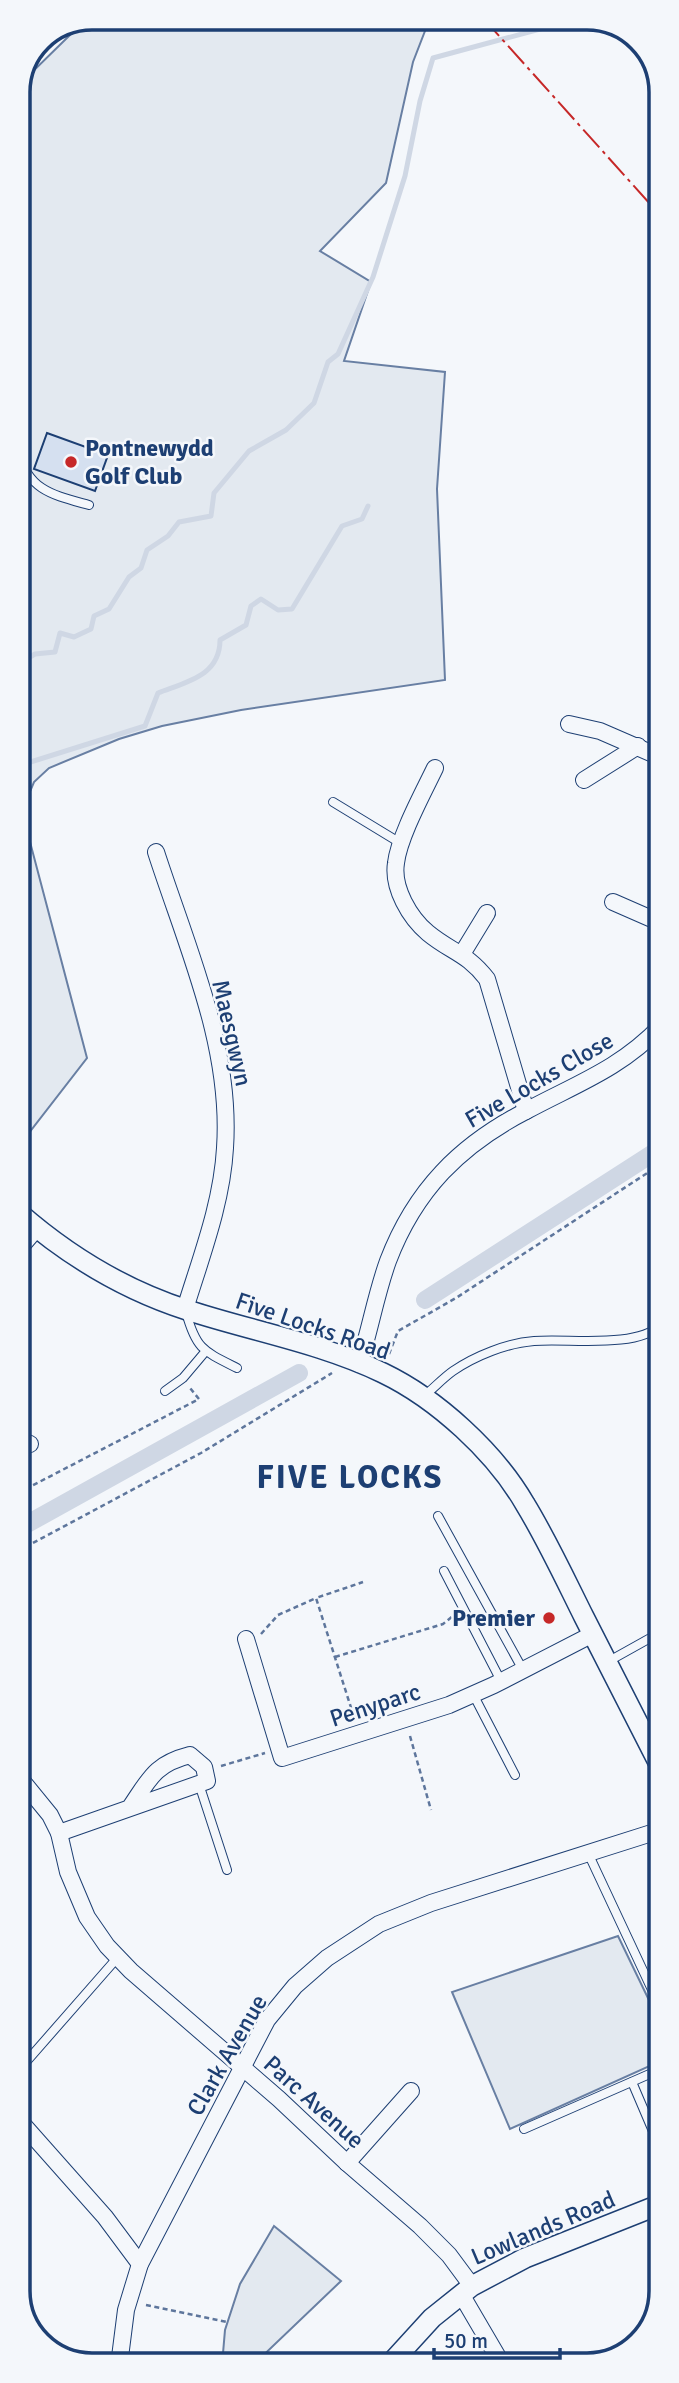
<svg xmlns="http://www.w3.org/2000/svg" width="679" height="2383" font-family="Signika,sans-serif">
<rect width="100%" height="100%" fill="#f4f7fb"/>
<g fill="#e3e9f0" stroke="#687fa3" stroke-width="2">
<path d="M92,18H430L413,62L386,183L320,251L371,282L344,361L445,372L437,489L445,680L241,710L162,726L119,739L49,768L34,782L26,801L25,823L87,1058L18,1147V91L22,82L72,33L66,28Z"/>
<path d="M618,1936L661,2025V2057L652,2065L510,2129L452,1992Z"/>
<path d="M274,2226L341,2281L253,2365H222L225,2330L240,2284Z"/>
</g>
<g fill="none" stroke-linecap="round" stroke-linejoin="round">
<g stroke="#cfd7e4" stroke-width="5">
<path d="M18,664L35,654L55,652L60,633L74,637L91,629L94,616L109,609L129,577L141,568L147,550L168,536L179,522L211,516L214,493L249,451L286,430L314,403L328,362L338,354L373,277L405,176L420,101L433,58L581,18"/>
<path d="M18,766L145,726L158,693C186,682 220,676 220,640L246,625L251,606L261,599L278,610L292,609L342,526L362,519L368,506"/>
</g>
<g stroke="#cfd7e4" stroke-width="18">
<path d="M425,1300L661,1148"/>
<path d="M18,1529L299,1373"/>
</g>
</g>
<path fill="#d5e0f0" stroke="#1d3f73" stroke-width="2" d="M47,433L108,455L95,491L34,469Z"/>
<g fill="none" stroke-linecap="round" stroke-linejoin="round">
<g stroke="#1d3f73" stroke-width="10">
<g id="service">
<path d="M18,452C29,491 53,495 89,505"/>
<path d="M333,802L402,844"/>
<path d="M186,1312C196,1349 203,1351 237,1368"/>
<path d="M165,1391L183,1378L205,1352"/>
<path d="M424,1396C434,1388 443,1378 453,1371C475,1356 507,1343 534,1341C569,1338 635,1349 661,1325"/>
<path d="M438,1516L523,1670"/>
<path d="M444,1571L501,1681"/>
<path d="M609,1661L661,1632"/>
<path d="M473,1694L515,1775"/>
<path d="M199,1784L227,1870"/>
<path d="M588,1853L661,2009"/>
<path d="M19,2070L118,1957"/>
<path d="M632,2082L661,2150"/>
<path d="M524,2129L661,2069"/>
</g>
</g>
<g stroke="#1d3f73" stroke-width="18">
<g id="minor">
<path d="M569,724L600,731L660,757"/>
<path d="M435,768C423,793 399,837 396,863C392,888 410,918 428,933C451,952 467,953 487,979L526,1111"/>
<path d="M584,780L638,746"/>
<path d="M156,852C187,948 232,1046 225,1148C222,1203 201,1257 185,1309"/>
<path d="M613,902L661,923"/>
<path d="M462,954L487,913"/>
<path d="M18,1250L37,1228"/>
<path d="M359,1364C370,1330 376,1294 388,1261C415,1190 460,1145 526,1111C576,1084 620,1069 661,1026"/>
<path d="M18,1439L30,1444"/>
<path d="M246,1639L282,1758L449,1705L494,1685L593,1634"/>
<path d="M19,1777L50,1815L59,1833L68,1872L87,1917L107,1946L131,1971L279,2099L347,2163L420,2226L449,2255L472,2286"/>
<path d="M59,1833L207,1781L204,1767L190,1755C155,1764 150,1778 131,1806"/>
<path d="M19,2120L105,2217L140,2264"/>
<path d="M347,2163L411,2091"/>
<path d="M461,2294L502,2364"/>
<path d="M119,2365L126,2310L140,2264L267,2020L295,1986L327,1958L379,1924L431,1903L661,1830"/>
</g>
</g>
<g stroke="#1d3f73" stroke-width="22">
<g id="tertiary">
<path d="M18,1212C67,1255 125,1290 187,1310C251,1331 321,1343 383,1373C437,1399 495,1452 525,1504C547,1540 565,1579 584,1617C609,1667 635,1717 661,1768"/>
<path d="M390,2364L432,2318L472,2286L525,2258L661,2204"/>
</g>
</g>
<g stroke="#5e769c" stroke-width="2.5" stroke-dasharray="5 3.5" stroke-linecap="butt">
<path d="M389,1354L398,1331L456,1298L661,1164"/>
<path d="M18,1493L199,1399L190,1388"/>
<path d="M18,1551L201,1453L332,1373"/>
<path d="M261,1634L278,1615L316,1598"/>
<path d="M335,1657L443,1624L453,1616"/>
<path d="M354,1717L316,1598L363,1582"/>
<path d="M410,1736L431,1810"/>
<path d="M221,1766L265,1753"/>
<path d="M146,2305L227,2322"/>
</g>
<use href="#service" stroke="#f4f7fb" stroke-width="8"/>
<use href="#minor" stroke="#f4f7fb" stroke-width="16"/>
<use href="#tertiary" stroke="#f4f7fb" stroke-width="19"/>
<path stroke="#c62828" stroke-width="2" stroke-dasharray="24 5 3.5 5" stroke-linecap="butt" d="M483,18L660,215"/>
</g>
<g fill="#c62828" stroke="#f4f7fb" stroke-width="2.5">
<circle cx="71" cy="462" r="7"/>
<circle cx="549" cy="1618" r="7"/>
</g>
<g text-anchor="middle" stroke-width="5" stroke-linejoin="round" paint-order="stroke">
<g font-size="24" font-weight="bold" fill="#1d3f73" stroke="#f4f7fb" text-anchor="start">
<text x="85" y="456">Pontnewydd<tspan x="85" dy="28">Golf Club</tspan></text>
<text x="535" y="1626" text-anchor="end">Premier</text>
</g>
<g font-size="24" fill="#1d3f73" stroke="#f4f7fb">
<text transform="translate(232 1033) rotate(77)" y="8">Maesgwyn</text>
<text transform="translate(539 1080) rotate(-30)" y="8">Five Locks Close</text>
<text transform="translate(313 1326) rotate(19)" y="8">Five Locks Road</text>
<text transform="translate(375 1705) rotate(-18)" y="8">Penyparc</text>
<text transform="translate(227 2055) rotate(-60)" y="8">Clark Avenue</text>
<text transform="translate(314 2102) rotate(42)" y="8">Parc Avenue</text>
<text transform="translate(543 2228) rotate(-23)" y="8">Lowlands Road</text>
</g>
<g font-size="32" font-weight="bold" letter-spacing="2" fill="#1d3f73" stroke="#f4f7fb">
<text x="350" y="1488">FIVE LOCKS</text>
</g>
</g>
<path d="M0 0H679V2383H0ZM92 30H587A62 62 0 0 1 649 92V2291A62 62 0 0 1 587 2353H92A62 62 0 0 1 30 2291V92A62 62 0 0 1 92 30Z" fill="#f4f7fb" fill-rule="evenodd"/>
<path fill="none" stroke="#1d3f73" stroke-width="3.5" d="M92 30H587A62 62 0 0 1 649 92V2291A62 62 0 0 1 587 2353H92A62 62 0 0 1 30 2291V92A62 62 0 0 1 92 30Z"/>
<path d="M434 2348v10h126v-10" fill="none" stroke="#1d3f73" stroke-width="3.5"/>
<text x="444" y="2348" font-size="21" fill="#1d3f73" stroke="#f4f7fb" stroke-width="5" paint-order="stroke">50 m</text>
</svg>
